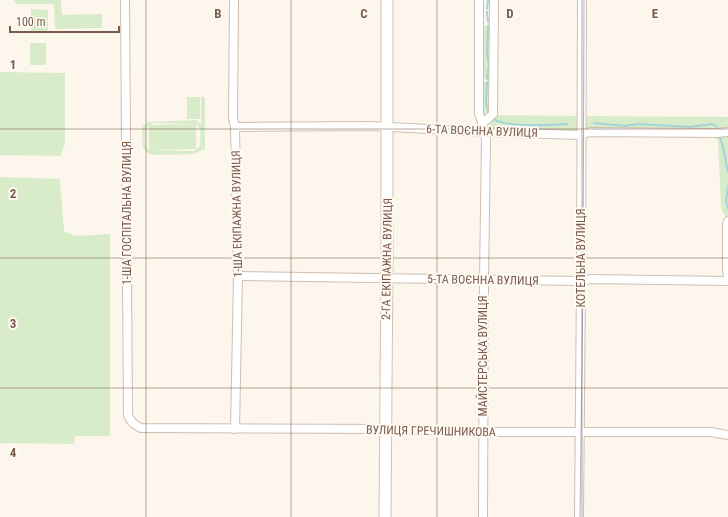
<svg xmlns="http://www.w3.org/2000/svg" width="728" height="517" font-family="'Roboto Condensed',sans-serif">
<rect width="100%" height="100%" fill="#fdf6ec"/>
<g fill="#d8ecc9" fill-rule="evenodd">
<path d="M13,0H61L62,15L102,14V28L55,29L54,4H16Z"/>
<path d="M31,9L48,10V31H31Z"/>
<path d="M484,26H491V78L485,79L482,75Z"/>
<rect x="30" y="43" width="16" height="22"/>
<path d="M0,72L65,73V144L60,156L0,155Z"/>
<path d="M483,82H489L492,87L493,108L486,118L482,116L481,85Z"/>
<rect x="187" y="97" width="13" height="22"/>
<path d="M201,97H205V150H202L194,154L153,155L148,153L143,148L142,129L144,125L149,122L196,120L201,124ZM153,123L195,124C203,128 200,138 200,146L194,151L149,150C144,145 143,130 149,125V150L196,149V124L150,125Z"/>
<path d="M497,115L575,116L578,118V128L574,132L490,130L488,127L489,120L493,116Z"/>
<path d="M588,116L728,117V129L588,130L585,128L586,118Z"/>
<path d="M713,135H728V218L724,215L721,207L718,141Z"/>
<path d="M0,177L60,179L64,231L75,236L110,234V436H75L74,444L0,443Z"/>
</g>
<g fill="none" stroke-linecap="round" stroke-linejoin="round">
<g stroke="#a5d3da" stroke-width="2">
<path d="M487,9L488,0"/>
<path d="M487,12L488,22"/>
<path d="M487,79L489,65L487,55L488,26"/>
<path d="M487,82L486,103L489,115"/>
<path d="M492,118C503,128 551,125 567,124"/>
<path d="M594,123L625,126L638,124L691,127L711,124L715,125L717,128"/>
<path d="M719,135L723,147L728,172"/>
<path d="M728,186L726,201L728,208"/>
</g>
<g stroke="#d1beb0" stroke-width="10">
<g id="street">
<path d="M125,0L128,415C130,422 135,425 141,428L395,429L483,432H711L728,435"/>
<path d="M234,0L233,118L235,127L238,276L235,429"/>
<path d="M479,0V114C483,122 483,130 486,139L484,280L483,517"/>
<path d="M483,123L493,114L494,0"/>
<path d="M235,127L372,126L484,132L580,135L590,132L716,133L728,132"/>
<path d="M728,221L727,224V269L728,275"/>
<path d="M238,276L580,281L591,279L728,281"/>
<path d="M579,517L581,281L582,0"/>
</g>
</g>
<g stroke="#d6c0b0" stroke-width="13">
<path id="secondary" d="M385,517L387,260V0"/>
</g>
<use href="#street" stroke="#fff" stroke-width="8"/>
<use href="#secondary" stroke="#fff" stroke-width="11"/>
<path stroke="#b9a8c9" stroke-width="1" d="M580,517L583,281L584,0"/>
</g>
<path fill="none" stroke="#7a5c4d" stroke-width="1" stroke-opacity="0.55" d="M146,0V517M291,0V517M437,0V517M582,0V517M0,129H728M0,258H728M0,388H728"/>
<g text-anchor="middle" stroke-width="4" stroke-linejoin="round" paint-order="stroke">
<g font-size="12" fill="#7a5c4d" stroke="#fffaf3">
<text transform="translate(482 131) rotate(2)" y="4">6-ТА ВОЄННА ВУЛИЦЯ</text>
<text transform="translate(127 213) rotate(-90)" y="4">1-ША ГОСПІТАЛЬНА ВУЛИЦЯ</text>
<text transform="translate(237 214) rotate(-91)" y="4">1-ША ЕКІПАЖНА ВУЛИЦЯ</text>
<text transform="translate(581 258) rotate(-90)" y="4">КОТЕЛЬНА ВУЛИЦЯ</text>
<text transform="translate(387 259) rotate(-89)" y="4">2-ГА ЕКІПАЖНА ВУЛИЦЯ</text>
<text transform="translate(483 280) rotate(1)" y="4">5-ТА ВОЄННА ВУЛИЦЯ</text>
<text transform="translate(483 356) rotate(-90)" y="4">МАЙСТЕРСЬКА ВУЛИЦЯ</text>
<text transform="translate(431 431) rotate(1)" y="4">ВУЛИЦЯ ГРЕЧИШНИКОВА</text>
</g>
</g>
<g font-size="13" text-anchor="middle" font-weight="bold" fill="#7a5c4d" stroke="#fffaf3" stroke-width="4" stroke-linejoin="round" paint-order="stroke">
<text x="218" y="18">B</text>
<text x="364" y="18">C</text>
<text x="510" y="18">D</text>
<text x="655" y="18">E</text>
<text x="13" y="69">1</text>
<text x="13" y="198">2</text>
<text x="13" y="328">3</text>
<text x="13" y="457">4</text>
</g>
<path d="M10 26v6h109v-6" fill="none" stroke="#7a5c4d" stroke-width="2"/>
<text x="16" y="26" font-size="12" fill="#7a5c4d" stroke="#fffaf3" stroke-width="3" paint-order="stroke">100 m</text>
</svg>
